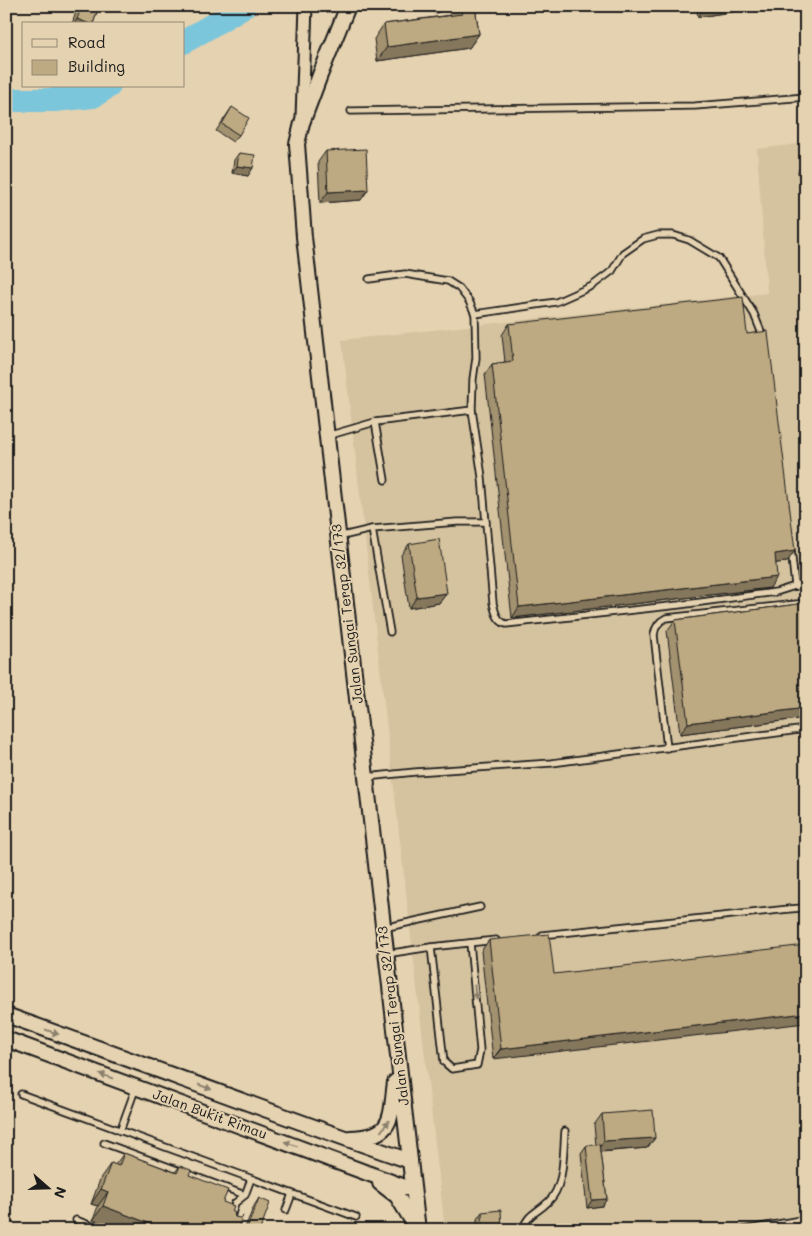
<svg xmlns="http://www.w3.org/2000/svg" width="812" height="1236" font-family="Mali,sans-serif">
<rect width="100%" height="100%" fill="#e5d2b0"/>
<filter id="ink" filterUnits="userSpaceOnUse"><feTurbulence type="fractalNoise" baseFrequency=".02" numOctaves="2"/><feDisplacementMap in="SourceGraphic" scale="10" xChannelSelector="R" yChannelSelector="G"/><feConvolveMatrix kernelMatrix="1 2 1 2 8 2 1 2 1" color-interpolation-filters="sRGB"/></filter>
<g filter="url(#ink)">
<path fill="#d5c39f" d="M806,143V1230H445L342,340L767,293L757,149Z"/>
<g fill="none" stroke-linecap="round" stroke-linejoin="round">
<g stroke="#7cc6dc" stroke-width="24">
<path d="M184,42L244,6"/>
<path d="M6,100H55L93,96L109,86"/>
</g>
<g stroke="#1c1c1c" stroke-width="9">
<g id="service">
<path d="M434,6L436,9"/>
<path d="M351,111L695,106L806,97"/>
<path d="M369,279L405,274L448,281L459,288L469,301L475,314L476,358L473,379L472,410L482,477L493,603C495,612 497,621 506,624L679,605L776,592L795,586"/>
<path d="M475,314L556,302L592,286L612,271L623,253L643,239L658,235H673L689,240L719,258L754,314L764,339"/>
<path d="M375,422L385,480"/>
<path d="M327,436L375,422L472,410"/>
<path d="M338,537L372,529"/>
<path d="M791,549L795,586L806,587"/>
<path d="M390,632L372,529L457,522H486"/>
<path d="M667,748L654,635C655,627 658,622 666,618L806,603"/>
<path d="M366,777L415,772L552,763L806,729"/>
<path d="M383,928L480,907"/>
<path d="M542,935L789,909L802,908L806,909"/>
<path d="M431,947L444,1062L452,1069L477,1065L480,1050L470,943"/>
<path d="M386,954L431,947L496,940"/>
<path d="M21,1094L356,1217"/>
<path d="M120,1131L136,1087"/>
<path d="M104,1143L245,1195"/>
<path d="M286,1210L292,1194"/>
<path d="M231,1218L235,1203L245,1195L251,1179"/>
<path d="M76,1220L103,1230"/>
<path d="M522,1230C530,1211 535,1215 548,1202C565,1187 563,1153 565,1131"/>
<path d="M743,1230L806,1219"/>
</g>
</g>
<g stroke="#1c1c1c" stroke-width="15">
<path id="minor" d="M302,117L306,6"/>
</g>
<g stroke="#1c1c1c" stroke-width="18">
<g id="tertiary">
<path d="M348,6L320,75L302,123L297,144L304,237L418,1230"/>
<path d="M6,1015C141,1063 275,1114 410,1161"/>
<path d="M6,1039L413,1190"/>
<path d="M350,1138C395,1137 390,1118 395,1082"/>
<path d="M380,1183L397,1196L416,1227"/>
</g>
</g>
<use href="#service" stroke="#e5d2b0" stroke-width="5.5"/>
<use href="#minor" stroke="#e5d2b0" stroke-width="11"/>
<use href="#tertiary" stroke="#e5d2b0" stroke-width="14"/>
</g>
<g fill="#a39270" stroke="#1c1c1c">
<path d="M78,6H99L93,24H72Z"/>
<path d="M449,6H475L479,34L469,48L377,61L374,39L384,24L450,15Z"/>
<path d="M696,6H746L744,10L698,17Z"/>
<path d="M232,107L239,135L233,142L216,131Z"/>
<path d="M326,151L361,200L320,203L318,162Z"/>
<path d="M239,153L248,176L232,173L234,160Z"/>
<path d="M806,160V236L798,171Z"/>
<path d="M509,324L747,334L787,562L776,563L770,588L512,618L485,374L492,364L505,362L502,335Z"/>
<path d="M409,544L447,593L439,603L409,608L401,555Z"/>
<path d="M806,603V718L680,734L667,631L675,620Z"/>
<path d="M489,940L554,974L493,1059L481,951Z"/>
<path d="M602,1114L655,1138L647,1148L601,1152L607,1199L602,1206L587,1208L581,1153L586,1146L596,1145L594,1125Z"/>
<path d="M124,1153L175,1172L180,1166L189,1175L223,1202L232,1211L237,1230H120L93,1220L98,1206L91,1204L101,1177L111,1163L115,1165Z"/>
<path d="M259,1198L260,1230H244L254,1206Z"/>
<path d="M482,1212L502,1230H477V1219Z"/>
</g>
<g fill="#85775b" stroke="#1c1c1c">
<path d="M705,6H746L744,10L698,17Z"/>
<path d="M77,19L90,24H74Z"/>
<path d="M479,34L469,48L377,61L387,47Z"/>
<path d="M237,166L253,168L248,176L232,173Z"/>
<path d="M368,190L361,200L320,203L328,192Z"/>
<path d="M795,551L787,562L767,564L775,554Z"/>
<path d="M777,577L770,588L512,618L519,607Z"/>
<path d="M447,593L439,603L409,608L417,597Z"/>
<path d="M806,708V718L680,734L688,723Z"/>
<path d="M806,1013V1023L493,1059L501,1049Z"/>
<path d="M655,1138L647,1148L596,1152L604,1141Z"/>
<path d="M101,1189L108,1192L98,1206L91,1204Z"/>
<path d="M607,1199L602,1206L587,1208L592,1200Z"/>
<path d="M103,1206L167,1230H120L93,1220Z"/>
</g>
<g fill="#beaa82" stroke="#1c1c1c">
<path d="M82,6H99L93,24H90L77,19Z"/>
<path d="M461,6H475L479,34L387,47L384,24L462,14Z"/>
<path d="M232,107L249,118L239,135L222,124Z"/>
<path d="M366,149L368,190L328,192L326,151Z"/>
<path d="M239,153L255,155L253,168L237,166Z"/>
<path d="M743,297L747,334L768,331V333L795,551L775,554L777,577L519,607L492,364L513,361L509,324Z"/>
<path d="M439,539L447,593L417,597L409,544Z"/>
<path d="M806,603V708L688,723L675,620Z"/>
<path d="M549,934L554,974L806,945V1013L501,1049L489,940Z"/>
<path d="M653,1110L655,1138L604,1141L602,1114Z"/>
<path d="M600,1144L607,1199L592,1200L586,1146Z"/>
<path d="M124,1153L177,1173L180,1166L191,1170L189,1175L228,1190L223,1202L234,1206L232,1211L234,1212L235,1217L240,1218L243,1215L237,1230H167L103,1206L108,1192L101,1189L111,1163L119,1166Z"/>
<path d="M259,1198L270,1203L260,1230H252L247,1228Z"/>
<path d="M501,1210L502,1230H483L482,1212Z"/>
<path d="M797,1225L801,1230H788L787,1226Z"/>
<path d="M329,1226V1230H304Z"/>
</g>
<defs><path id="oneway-solid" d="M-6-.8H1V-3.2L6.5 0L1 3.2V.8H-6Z" transform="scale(1.25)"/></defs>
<g fill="#8b806d">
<use href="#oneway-solid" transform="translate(475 992) rotate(85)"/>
<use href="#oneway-solid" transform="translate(52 1032) rotate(20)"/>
<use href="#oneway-solid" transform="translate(106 1076) rotate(-160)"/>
<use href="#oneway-solid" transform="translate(205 1087) rotate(21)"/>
<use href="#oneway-solid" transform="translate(385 1126) rotate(-53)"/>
<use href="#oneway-solid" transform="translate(291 1144) rotate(-160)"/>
</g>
</g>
<g text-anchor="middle" stroke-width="4" stroke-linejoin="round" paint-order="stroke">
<g font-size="14" fill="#1c1c1c" stroke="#e5d2b0">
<text transform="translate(347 614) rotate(-97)" y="5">Jalan Sungai Terap 32/173</text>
<text transform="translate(393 1016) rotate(-97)" y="5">Jalan Sungai Terap 32/173</text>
<text transform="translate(210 1114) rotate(20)" y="5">Jalan Bukit Rimau</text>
</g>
</g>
<rect width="812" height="1236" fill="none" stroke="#e5d2b0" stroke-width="25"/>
<rect x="12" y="12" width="787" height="1211" fill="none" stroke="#1c1c1c" stroke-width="2" filter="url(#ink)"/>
<rect x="22" y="22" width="162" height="65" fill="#e5d2b0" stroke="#958975"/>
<rect x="32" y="39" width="25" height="8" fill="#e5d2b0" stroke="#958975"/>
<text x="68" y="48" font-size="15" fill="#1c1c1c">Road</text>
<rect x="32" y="60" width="25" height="15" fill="#beaa82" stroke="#958975"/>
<text x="68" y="72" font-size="15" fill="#1c1c1c">Building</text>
<g transform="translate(48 1188) rotate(110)" stroke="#e5d2b0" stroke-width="4" paint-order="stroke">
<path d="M0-4L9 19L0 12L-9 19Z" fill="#1c1c1c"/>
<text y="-8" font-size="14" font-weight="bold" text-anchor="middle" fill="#1c1c1c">N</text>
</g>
</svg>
